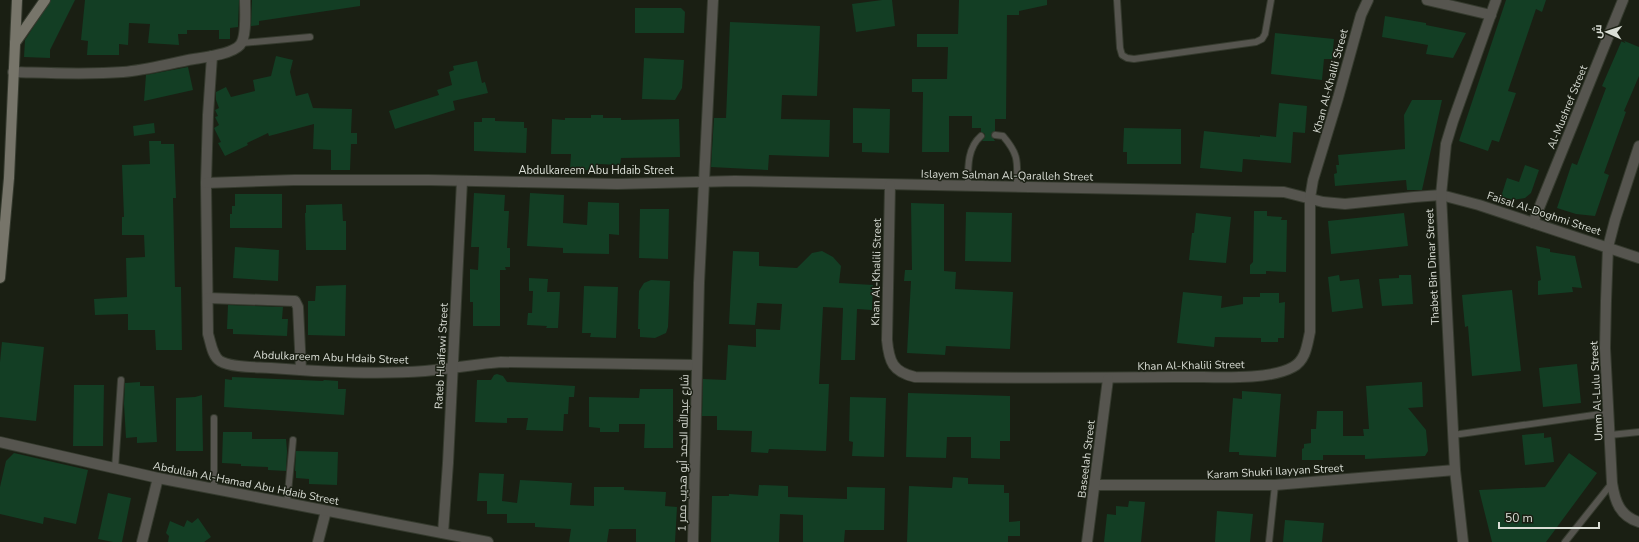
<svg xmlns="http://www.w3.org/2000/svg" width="1639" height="542" font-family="'Nunito Sans',Cairo,sans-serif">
<rect width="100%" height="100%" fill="#1a1f13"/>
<g fill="#133e24">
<path d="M51,0H75L50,50V58L24,57L25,40Z"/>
<path d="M85,0H239L238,27L230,28V39H219V30H187V34H178L179,45L148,43L150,24L129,23L128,45L119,44V55H87L88,41L81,40Z"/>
<path d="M252,0H360V6L259,21V25L251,26Z"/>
<path d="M882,0H892L895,26L856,32L852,4Z"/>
<path d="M959,0H1047V5L1019,11V15H1007L1006,119H995V131L991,135L995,141H982L985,137V134L981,132V128H972V116H949V152H922L923,92H912V79H947L948,47H917V34H958Z"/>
<path d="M1506,0H1546L1542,12L1536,9L1508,91L1516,93L1499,142L1492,140L1488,151L1459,141Z"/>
<path d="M635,8H681L685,12L684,33H635Z"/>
<path d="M1385,16L1426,23V25L1466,33L1453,58L1426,54L1428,45L1382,37Z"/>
<path d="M730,22L820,26L817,96L782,95L781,119L830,120L829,157L769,155L768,170L711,167L714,118H726Z"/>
<path d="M1275,33L1334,39L1332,59H1324L1322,80L1271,74Z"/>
<path d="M1622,40L1639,47V76L1624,111L1626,112L1604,173L1609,175L1595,216L1576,214L1557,208L1572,163L1577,165L1606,88L1602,86Z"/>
<path d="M276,56L293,60L290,72L296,96L308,93L313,108L352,109L351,133H357V144H351L350,170H331V150L313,149L314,124L269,136L268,133L247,143L248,145L225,156L218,143L221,142L214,128L219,125L215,117L218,116L215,110L219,108L216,100V92L226,87L231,97L255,91L253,80L271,76Z"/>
<path d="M644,58L684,60L682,88L675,100L642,99Z"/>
<path d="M477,61L482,83L485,82L488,93L453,101L455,110L395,129L389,111L439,95L437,90L452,85L449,72L454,70L453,66Z"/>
<path d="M188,67L193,90L144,101L146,75Z"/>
<path d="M1412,100H1442L1422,190H1407L1406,180L1335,186L1334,174L1337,173L1336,165H1339L1338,155L1405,149L1404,115Z"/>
<path d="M1279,103L1307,106L1305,133L1293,132L1291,163L1243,159L1242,172L1200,168L1204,131L1260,137V135L1276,137Z"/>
<path d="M853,108L890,109L889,153L862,152V143H853Z"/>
<path d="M591,115H603V118H621V120L679,119L680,157L621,158L620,165L599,164L598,171L570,169L571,154H551L552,119L565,120V118H591Z"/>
<path d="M482,118H495V121L524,122V128H527L526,153L474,151V122H482Z"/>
<path d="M154,123L155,133L134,136L133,126Z"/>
<path d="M1124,128L1181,129V164H1127V152H1123Z"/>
<path d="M149,141H161V144H174L176,198H173L175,287H181L182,350H156L155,330H128V314L95,315L94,299L127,297L126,258L145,257L144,235H122V217H124L122,165L150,164Z"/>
<path d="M1525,165L1539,170L1531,193L1525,198L1513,200L1501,197L1507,178L1519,182Z"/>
<path d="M474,193L505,195L504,211H509L507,248H510V267H505L506,270H500V326H473V302H470V269L478,270L479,247H471Z"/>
<path d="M530,193L564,195L563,223L587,225L588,202L619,203V235L609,234V254L563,253V248L527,246Z"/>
<path d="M235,194H282V228H230V214H232V206H235Z"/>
<path d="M911,203L944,204V271L956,272L955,289L1013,292L1010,349L946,346L945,355L907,353L911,281H904L905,270H912Z"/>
<path d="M342,204L343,221H346V250H306L305,213H306V205Z"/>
<path d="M640,209H669L668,259L639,258Z"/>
<path d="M1254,211H1267V216L1282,217L1281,220H1287L1286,272L1266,271V274H1250V265L1253,262Z"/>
<path d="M966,212L1012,213L1011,262L965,261Z"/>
<path d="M1196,213L1231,217L1226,263L1189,260L1192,233H1194Z"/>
<path d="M1404,213L1408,246L1331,254L1328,221Z"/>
<path d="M1536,246L1550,249V252L1575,256L1582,288L1572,287L1573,292L1538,295V281L1541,280Z"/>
<path d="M235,247L279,250L278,281L233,278Z"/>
<path d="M733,251L759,252V266L797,268L812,253L822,251L833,257L841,266L839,283L873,285L872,310L857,309L855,360H841L843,308L823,307L819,384H829L826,451L769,449L768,453L751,452L752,431L717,430V416H702L703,379L726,380L728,345L756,347V329L780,330L782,304L757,303L755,325L729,324Z"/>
<path d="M1339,275L1340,281L1359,279L1363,308L1332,312L1328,277Z"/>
<path d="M1399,275H1411L1413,304L1382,306L1379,279L1399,278Z"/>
<path d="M529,278L548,279L547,292H560L558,328H546L547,326L527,325L528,313H532L533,291H529Z"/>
<path d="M651,280L670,281L668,327L666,333L655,338L640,337V329H638L639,291L644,283Z"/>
<path d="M346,285L345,336L308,335V301H315L316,286Z"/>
<path d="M584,286L618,287L616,338L590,337L591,333H582Z"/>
<path d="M1512,290L1521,371L1472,376L1468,326L1465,327L1462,295Z"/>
<path d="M1183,292L1222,296L1221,308L1243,304V297H1260V293H1279V303L1285,302L1284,338H1278V342H1261V338L1215,337L1214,347L1177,343Z"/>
<path d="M228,305L283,307L282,319H288L287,336L233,334V329H227Z"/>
<path d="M2,342L44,347L36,421L0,417V362Z"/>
<path d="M1577,364L1581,403L1543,407L1539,368Z"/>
<path d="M497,374L503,376L507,382L575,386L574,397H569L568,414H564L563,431L526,430L528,418H507V423L475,422L477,380H491L494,375Z"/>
<path d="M232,377L323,381L324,380L338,381V389H346L344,415L224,407L225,379L232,380Z"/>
<path d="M140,382V386H154L157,442L137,443V437L126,438L124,404L125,383Z"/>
<path d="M1422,382L1423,407L1408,408L1426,430L1428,451L1425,456L1365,459V455H1323V460H1302V449L1304,448V444L1311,443V429H1316L1317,411H1343V436H1364L1363,429H1369L1366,386Z"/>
<path d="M74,385H104L103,446H73Z"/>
<path d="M640,389H673V448H644L645,424H619V432H600V428L589,427V397L639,398Z"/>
<path d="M1242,391L1281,394L1276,457L1239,455V452H1229L1233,398L1242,399Z"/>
<path d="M908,393L1010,396V441H1000V459L971,458V437H947L946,458L906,457Z"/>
<path d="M202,395L203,451H176V398L195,397Z"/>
<path d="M850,397L886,398L884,457L852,456L853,442L849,441Z"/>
<path d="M223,432H252V439H286L287,451L286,471L268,470V467L241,466V464L222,463Z"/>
<path d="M1544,433V438L1551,437L1554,462L1525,465L1522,435Z"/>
<path d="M296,451L338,452L337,485L309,484V479L296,478V471H295Z"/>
<path d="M14,453L88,470L76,524L44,517L43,524L0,514V487L6,461Z"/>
<path d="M1569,453L1597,473L1546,542H1492L1479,490L1545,487Z"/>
<path d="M479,473L504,474L502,501L517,503L520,480L572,483L570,505L594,506V487H624V490L666,492L665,506L677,507L675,542H636V529H609L607,542H569L571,529L535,527V523H507V514H487V501H477Z"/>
<path d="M953,477L968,478V484L1004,485V493H1009V522L1020,521V536H1008V542H907L909,486L952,488Z"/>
<path d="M759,485L788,486V497L847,499V487L885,488L884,530H845L844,542H803V515L780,514L779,542H711L712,496H729V494L758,496Z"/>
<path d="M108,493L131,498L122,542H113L98,539Z"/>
<path d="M1129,501L1145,502L1141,542H1104L1107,514L1116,515V506L1128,507Z"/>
<path d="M1217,511L1253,514L1250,542H1215Z"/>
<path d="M198,518L211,537L204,542H168L169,536L166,533L170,521L184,527L187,520L192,523Z"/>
<path d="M1285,520L1324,523L1322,542H1283Z"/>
</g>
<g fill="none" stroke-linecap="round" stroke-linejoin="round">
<g stroke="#353a2e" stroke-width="8">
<g id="service">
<path d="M1117,0L1120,48L1122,55L1127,58L1134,59L1256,42L1262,39L1265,34L1271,0"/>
<path d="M242,43L310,37"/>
<path d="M995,135L1003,136C1020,156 1017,162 1017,187"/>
<path d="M968,185C968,168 967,148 981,136"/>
<path d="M1453,435L1608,413"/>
<path d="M1610,435L1639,432"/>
<path d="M115,469L121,380"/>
<path d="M214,488V418"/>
<path d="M287,503L293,440"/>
<path d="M1269,542L1275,485"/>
<path d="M1565,542L1612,483"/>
</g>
</g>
<g stroke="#353a2e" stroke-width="12">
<g id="minor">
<path d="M1427,0L1491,15"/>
<path d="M212,56L208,115L206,183L208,334C211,343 212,356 220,361C232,368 257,367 271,368C322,372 374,375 425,371C451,369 475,364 501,362L697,365"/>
<path d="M13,72C50,73 86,75 123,72C147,70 171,63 194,59C207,57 232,54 240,45C247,37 245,11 245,0"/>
<path d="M1639,146L1615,220L1608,247L1606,301L1605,348L1612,483C1615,502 1620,516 1639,522"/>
<path d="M206,183L294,180H429L617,184L735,181L1284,192L1323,202L1345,204L1414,197L1441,195L1479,205L1639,258"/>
<path d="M890,185L887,340C889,362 893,372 915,377C1002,378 1089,378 1176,377C1208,376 1266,382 1293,367C1306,360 1307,345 1310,332V198L1313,180L1338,98L1361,15L1368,0"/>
<path d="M1533,223L1623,0"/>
<path d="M208,298L295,301L298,307L301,370"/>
<path d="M1095,485H1275L1455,470"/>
<path d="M443,533L448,463L462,181"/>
<path d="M142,542L158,478"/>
<path d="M318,542L326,511"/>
<path d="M693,542L699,283L713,0"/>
<path d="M1087,542L1108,379"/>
</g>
</g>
<g stroke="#353a2e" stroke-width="12">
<g id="tertiary">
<path d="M0,442L158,478L488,542"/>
<path d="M1463,542L1455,470L1441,195L1446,144L1453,121L1496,0"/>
</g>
</g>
<g stroke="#353a2e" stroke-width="12">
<g id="secondary">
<path d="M15,43L45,0"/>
<path d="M0,278L9,178L17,0"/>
</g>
</g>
<use href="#service" stroke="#56554f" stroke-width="6"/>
<use href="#minor" stroke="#56554f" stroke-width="10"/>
<use href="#tertiary" stroke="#56554f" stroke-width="10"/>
<use href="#secondary" stroke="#77756a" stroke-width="10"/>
</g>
<g text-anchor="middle" stroke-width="3" stroke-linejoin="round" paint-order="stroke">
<g font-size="11" fill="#daded6" stroke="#1a1f13">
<text transform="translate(1330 81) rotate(-75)" y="4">Khan Al-Khalili Street</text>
<text transform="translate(1567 107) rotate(-68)" y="4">Al-Mushref Street</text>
<text x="596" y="174">Abdulkareem Abu Hdaib Street</text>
<text transform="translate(1007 175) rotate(1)" y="4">Islayem Salman Al-Qaralleh Street</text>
<text transform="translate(1544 213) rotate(18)" y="4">Faisal Al-Doghmi Street</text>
<text transform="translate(1432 267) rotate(-93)" y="4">Thabet Bin Dinar Street</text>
<text transform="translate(876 272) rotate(-89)" y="4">Khan Al-Khalili Street</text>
<text transform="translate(441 356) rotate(-87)" y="4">Rateb Hlaifawi Street</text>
<text transform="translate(331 357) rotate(2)" y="4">Abdulkareem Abu Hdaib Street</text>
<text transform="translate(1191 365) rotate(-1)" y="4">Khan Al-Khalili Street</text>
<text transform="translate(1596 391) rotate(-93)" y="4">Umm Al-Lulu Street</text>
<text transform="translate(683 453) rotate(-89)" y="4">شارع عبدالله الحمد أبو هديب ممر 1</text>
<text transform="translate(1086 459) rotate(-83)" y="4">Baseelah Street</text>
<text transform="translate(1275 471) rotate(-3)" y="4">Karam Shukri Ilayyan Street</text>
<text transform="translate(246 483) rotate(11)" y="4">Abdullah Al-Hamad Abu Hdaib Street</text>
</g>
</g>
<g transform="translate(1607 32) rotate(273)" stroke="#1a1f13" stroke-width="3" paint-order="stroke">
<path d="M0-3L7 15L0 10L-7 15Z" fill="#daded6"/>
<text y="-6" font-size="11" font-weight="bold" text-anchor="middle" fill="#daded6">ش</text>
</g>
<path d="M1499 522v6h100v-6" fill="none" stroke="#daded6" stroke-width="2"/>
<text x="1505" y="522" font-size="12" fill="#daded6" stroke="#1a1f13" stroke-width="3" paint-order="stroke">50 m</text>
</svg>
